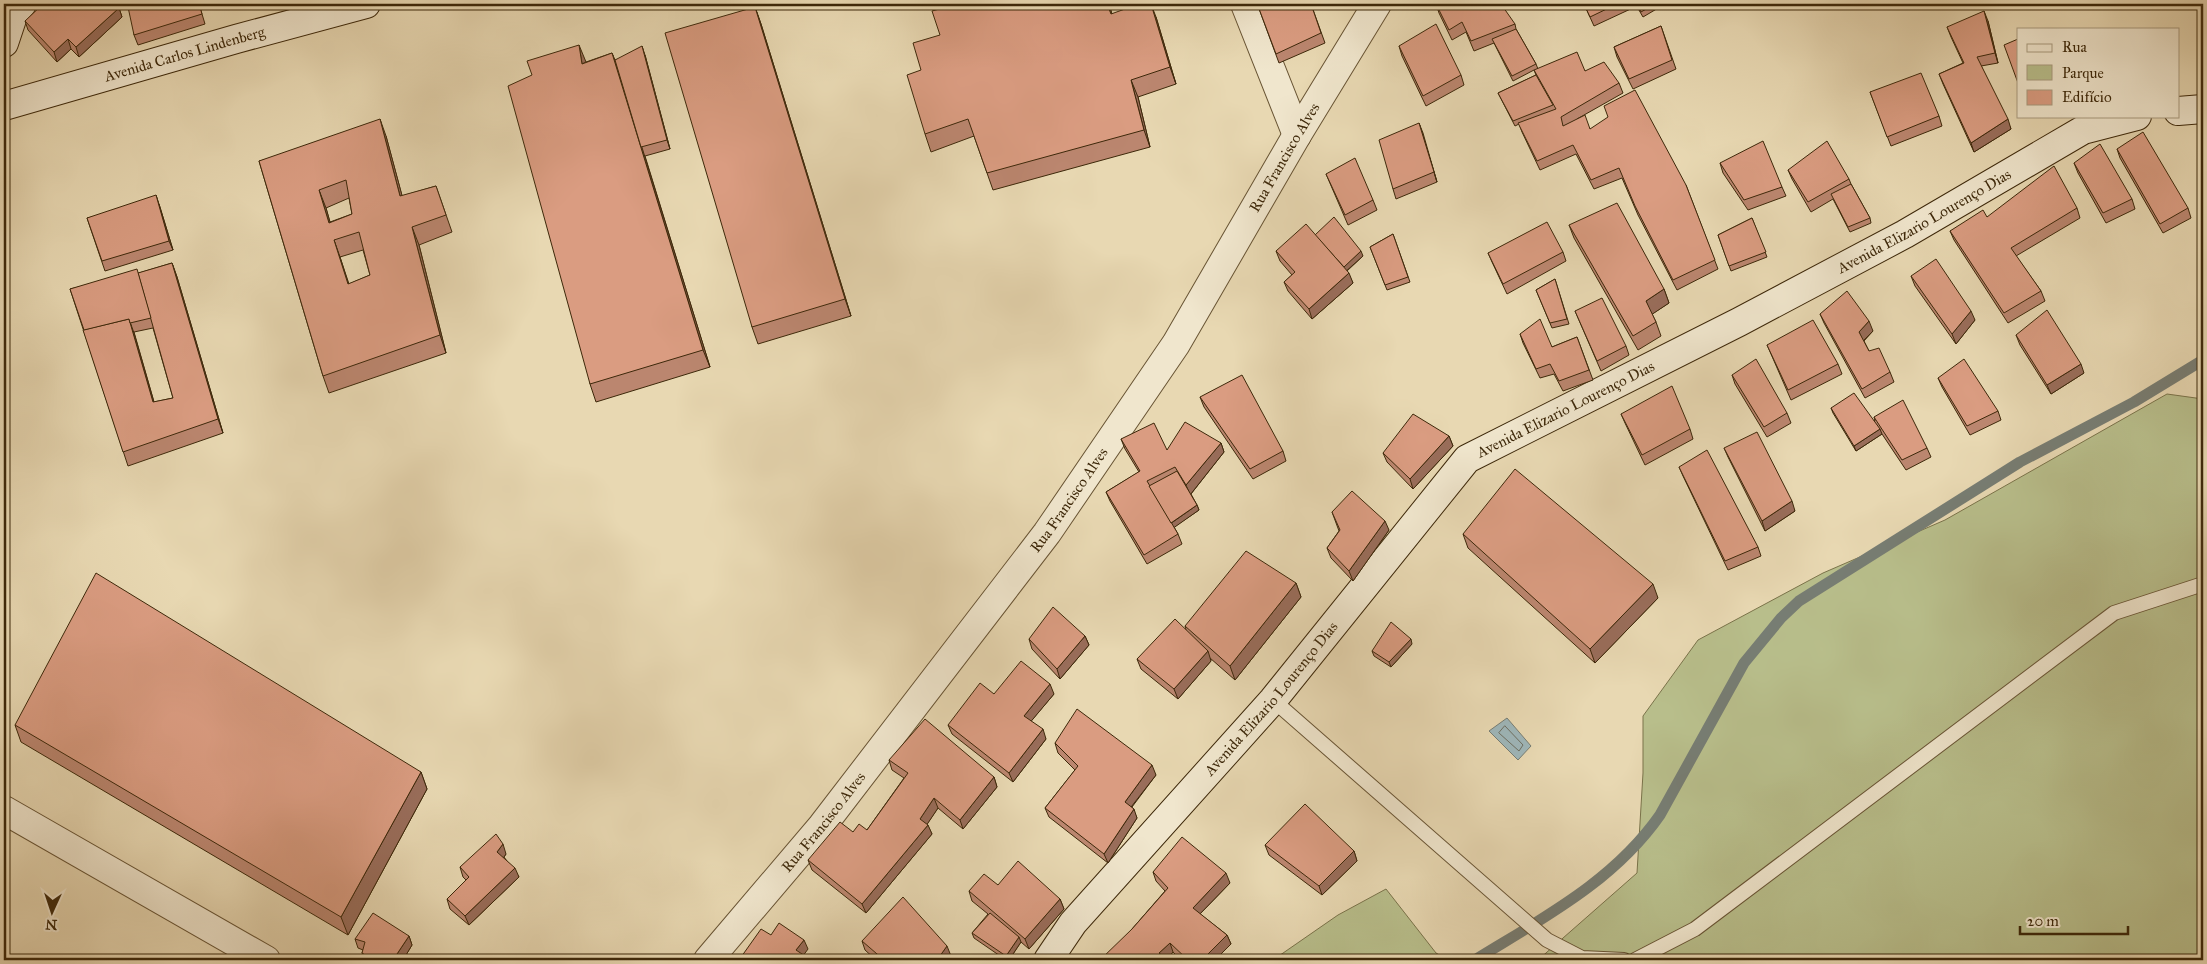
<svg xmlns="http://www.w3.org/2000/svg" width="2207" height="964" font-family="'IM FELL Great Primer',serif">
<rect width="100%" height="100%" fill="#e8d8b2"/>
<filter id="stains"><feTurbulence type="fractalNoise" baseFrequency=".004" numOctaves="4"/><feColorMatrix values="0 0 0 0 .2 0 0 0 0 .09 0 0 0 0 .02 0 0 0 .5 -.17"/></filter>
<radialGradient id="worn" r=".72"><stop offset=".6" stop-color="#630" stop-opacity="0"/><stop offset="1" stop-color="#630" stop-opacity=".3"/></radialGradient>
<g fill="#b8be8b" stroke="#7a734a">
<path d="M2167,394L2203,399V960H1538L1637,873L1643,773V716L1698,640L1823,573L1945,520Z"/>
<path d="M1386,889L1436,953L1448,960H1273L1338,915Z"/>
</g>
<path fill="#9eb6b9" stroke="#777d73" d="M1507,718L1531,746L1518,760L1489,731Z"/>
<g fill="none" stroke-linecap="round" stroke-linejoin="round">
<path stroke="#6e6f62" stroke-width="1" d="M1505,726L1523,745L1519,751L1499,733Z"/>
<path stroke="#777d73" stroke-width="11" d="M1475,960C1543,918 1614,881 1660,815L1744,663L1781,618L1799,601L2020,462L2134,402L2203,360"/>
<g stroke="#685434" stroke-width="16">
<g id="lane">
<path d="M1273,700L1547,940L1582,958L1624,960"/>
<path d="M1635,960L1695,929L2114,613L2203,584"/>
</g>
</g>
<g stroke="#685434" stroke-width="30">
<g id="street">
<path d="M1245,4L1297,135"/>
<path d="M4,810L266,960"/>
<path id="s1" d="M708,960L822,826L1047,533L1176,344L1297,135L1377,4"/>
</g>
</g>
<g stroke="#3d280a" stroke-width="30">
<g id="secondary">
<path d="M4,43L14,13L22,4"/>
<path id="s2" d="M4,106L236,39L366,4"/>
<path d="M2178,111L2203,109"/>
<path id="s3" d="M1048,960L1073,923L1273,700L1467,459L1739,322L1905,234L2083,130L2137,116"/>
</g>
</g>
<use href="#lane" stroke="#f0e6cd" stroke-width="14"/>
<use href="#street" stroke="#f0e6cd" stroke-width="28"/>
<use href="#secondary" stroke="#f0e6cd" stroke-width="28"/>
</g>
<g fill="#bb866f" stroke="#3d280a" fill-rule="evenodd">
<path d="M136,4H199L205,24L138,45L134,35Z"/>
<path d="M211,4H226L214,9Z"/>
<path d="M1109,4L1112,14L1156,17L1176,84L1138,97L1150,147L993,190L974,136L931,152L925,134Z"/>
<path d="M1311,4L1325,43L1279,63L1258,6Z"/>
<path d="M1436,4L1515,24L1516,29L1536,64L1538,69L1585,71L1619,83L1623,93L1577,119L1590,129L1686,185L1718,269L1677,290L1638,215L1622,178L1594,189L1576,154L1540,170L1522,132L1519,124L1515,126L1498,93L1536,75L1534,70L1513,81L1494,43L1474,51L1466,32L1452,40L1439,13Z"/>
<path d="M1584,4H1665L1643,17L1636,5L1637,6L1594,26Z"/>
<path d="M2070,4H2081L2072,8Z"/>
<path d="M755,7L761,24L851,316L758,344L752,327Z"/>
<path d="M119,8L122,17L79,57L71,49L57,62L28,30L25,21Z"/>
<path d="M1988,21L1998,63L1981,66L2011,129L1974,152L1943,84L1939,74L1963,63L1951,37L1947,27Z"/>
<path d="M1661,26L1676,69L1633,89L1617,57L1614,47Z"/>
<path d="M1399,46L1461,75L1464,85L1426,106L1402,56Z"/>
<path d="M612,53L615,60L645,55L670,149L645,156L710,367L596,402L590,384L586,62Z"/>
<path d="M1870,92L1939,116L1942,126L1891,146Z"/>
<path d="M1419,123L1437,182L1396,199L1393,189Z"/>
<path d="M386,136L402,196L436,186L452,232L419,245L446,353L329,393L323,376L259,161ZM349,198L352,214L330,222L326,208ZM363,250L370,275L349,284L340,257Z"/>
<path d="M2117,149L2188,208L2191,218L2163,233L2120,158Z"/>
<path d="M1720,163L1782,187L1786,196L1748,210L1723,173Z"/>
<path d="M2074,163L2132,199L2135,209L2106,223L2078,173Z"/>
<path d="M1788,170L1849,179L1851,184L1870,218L1871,223L1850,232L1833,199L1811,212L1792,179Z"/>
<path d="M1326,174L1373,200L1377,210L1348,225Z"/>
<path d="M159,204L173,250L105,271L87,218Z"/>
<path d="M2077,208L2080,218L2016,256L2041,291L2045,301L2008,323L1954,240L1950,231L1987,217Z"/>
<path d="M1752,218L1767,257L1731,271L1718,235Z"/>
<path d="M1569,225L1664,289L1669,303L1652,314L1656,322L1661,336L1638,350L1574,238Z"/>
<path d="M1393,234L1410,282L1387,290L1370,247Z"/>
<path d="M1315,235L1363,256L1347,271L1353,283L1312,319L1288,291L1284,282L1292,275L1280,261L1276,251Z"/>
<path d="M1563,252L1566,261L1507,294L1492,262L1488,253Z"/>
<path d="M172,263L177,277L223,433L128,466L70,289L139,273ZM153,328L173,398L154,402L134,332Z"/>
<path d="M1911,276L1975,320L1956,344L1915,286Z"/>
<path d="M1555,279L1569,324L1552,328L1536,290Z"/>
<path d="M1575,311L1626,346L1629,355L1601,371Z"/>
<path d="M1820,314L1873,331L1864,341L1869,351L1890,372L1894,382L1865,398L1824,323Z"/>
<path d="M1520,334L1552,347L1577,337L1593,380L1563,391L1554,374L1540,378L1523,343Z"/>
<path d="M2016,335L2084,373L2051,394L2020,345Z"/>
<path d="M1767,345L1838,364L1842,374L1791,400L1771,354Z"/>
<path d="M1732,375L1787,413L1791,423L1767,437L1735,384Z"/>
<path d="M1938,378L1998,411L2001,420L1970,435L1942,387Z"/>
<path d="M1200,397L1283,451L1286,461L1253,479L1204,407Z"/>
<path d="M1831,408L1875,421L1874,417L1927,448L1931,457L1906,470L1882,434L1856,451L1833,413Z"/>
<path d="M1621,414L1690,429L1693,439L1645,465L1625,423Z"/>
<path d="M1449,436L1453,446L1413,489L1387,462L1383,453Z"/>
<path d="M1121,439L1167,450L1221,443L1224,452L1191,494L1197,505L1199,510L1174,527L1178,534L1182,544L1147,564L1110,501L1106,492L1139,472L1125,449Z"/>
<path d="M1724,448L1795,511L1765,531L1728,457Z"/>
<path d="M1679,467L1758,547L1761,556L1728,570L1683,476Z"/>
<path d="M1332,512L1389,530L1353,581L1331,558L1327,548L1339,531Z"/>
<path d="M1463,534L1658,598L1595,663L1468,548Z"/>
<path d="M1296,583L1301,597L1235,680L1210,658L1211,661L1178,699L1141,669L1137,659L1186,630L1185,626Z"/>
<path d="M1085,636L1089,645L1060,679L1032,649L1029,639Z"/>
<path d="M1412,644L1391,667L1374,656L1372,651Z"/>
<path d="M994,694H1054L1031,721L1046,739L1013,782L952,734L948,725Z"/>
<path d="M15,725L421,772L427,789L348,935L21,742Z"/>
<path d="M1055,743L1156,775L1132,807L1137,818L1108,863L1049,817L1045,808L1075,770L1058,753Z"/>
<path d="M889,760L994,777L997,787L963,829L938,808L927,824L932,834L866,913L812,870L808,860L853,832L867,830L904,778L892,770Z"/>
<path d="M1265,845L1354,851L1357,861L1322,895L1269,855Z"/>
<path d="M506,854L504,857L519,877L469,925L450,909L447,899L466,880L463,877L460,867Z"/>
<path d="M1153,872L1230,883L1200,914L1227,935L1231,944L1215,960H1181L1173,952L1166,960L1132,929L1165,891L1156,881Z"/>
<path d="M998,885L1060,899L1064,909L1029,949L1021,942L1009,960H1006L974,938L972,933L988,914L972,901L969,891Z"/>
<path d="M409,936L412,945L403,960H365L362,953L363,950L358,948L355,939Z"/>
<path d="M862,941L951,956L948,960H876L865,950Z"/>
</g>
<g fill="#996d5a" stroke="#3d280a">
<path d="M1107,4H1109L1117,32L1111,14Z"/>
<path d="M1151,4L1156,17L1176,84L1170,67Z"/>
<path d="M755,7L761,24L851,316L845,299Z"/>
<path d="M119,8L122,17L79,57L76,47Z"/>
<path d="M1984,11L1988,21L1998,63L1995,53Z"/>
<path d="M68,39L71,49L57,62L54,52Z"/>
<path d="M579,45L586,62L582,64Z"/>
<path d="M642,46L645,55L670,149L667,140Z"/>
<path d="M612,53L618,70L710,367L703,350Z"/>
<path d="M1131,80L1138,97L1150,147L1144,130Z"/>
<path d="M380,119L386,136L407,214L400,196Z"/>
<path d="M2008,119L2011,129L1974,152L1971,143Z"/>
<path d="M1419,123L1423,133L1437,182L1434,172Z"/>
<path d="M319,190L326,208L335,240L329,223Z"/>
<path d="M156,195L159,204L173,250L169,241Z"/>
<path d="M412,227L419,245L446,353L440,335Z"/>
<path d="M334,240L340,257L354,302L348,284Z"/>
<path d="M1361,251L1363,256L1344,273L1342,268Z"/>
<path d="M172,263L177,277L223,433L218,419Z"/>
<path d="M1349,273L1353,283L1312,319L1309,309Z"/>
<path d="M1664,289L1669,303L1651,315L1646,301Z"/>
<path d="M1971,311L1975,320L1956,344L1952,334Z"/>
<path d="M129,319L134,333L158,416L153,402Z"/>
<path d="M1869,321L1873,331L1863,341L1859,332Z"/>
<path d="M2081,364L2084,373L2051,394L2047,385Z"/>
<path d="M1880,429L1882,434L1856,451L1854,446Z"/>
<path d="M1449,436L1453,446L1413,489L1410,479Z"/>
<path d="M1221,443L1224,452L1190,495L1186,485Z"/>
<path d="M1792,501L1795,511L1765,531L1762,521Z"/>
<path d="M1197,505L1199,510L1172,529L1170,524Z"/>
<path d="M1385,521L1389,530L1353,581L1349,571Z"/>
<path d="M1296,583L1301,597L1235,680L1230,666Z"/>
<path d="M1653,584L1658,598L1595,663L1590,649Z"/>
<path d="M1085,636L1089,645L1060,679L1057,669Z"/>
<path d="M1411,639L1412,644L1391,667L1389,662Z"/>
<path d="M1208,651L1211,661L1178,699L1174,689Z"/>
<path d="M1050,684L1054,694L1028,725L1024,716Z"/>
<path d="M1043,729L1046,739L1013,782L1009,773Z"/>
<path d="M1152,765L1156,775L1128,811L1125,802Z"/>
<path d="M421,772L427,789L348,935L341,917Z"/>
<path d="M994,777L997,787L963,829L960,820Z"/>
<path d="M934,798L938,808L924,829L920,819Z"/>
<path d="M1134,809L1137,818L1108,863L1104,854Z"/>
<path d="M928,825L932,834L866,913L862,904Z"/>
<path d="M503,844L506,854L501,861L497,852Z"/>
<path d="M1354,851L1357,861L1322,895L1319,886Z"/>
<path d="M515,868L519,877L469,925L465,916Z"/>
<path d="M1226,873L1230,883L1196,918L1193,908Z"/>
<path d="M1060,899L1064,909L1029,949L1025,939Z"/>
<path d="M1227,935L1231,944L1215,960H1202Z"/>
<path d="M409,936L412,945L403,960H393Z"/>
<path d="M1019,937L1021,942L1009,960H1008L1006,956Z"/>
<path d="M804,940L808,949L800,960L796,950Z"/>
<path d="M1170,943L1173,952L1166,960H1161L1159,953Z"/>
<path d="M947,946L951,956L948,960H937Z"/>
</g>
<g fill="#da9c81" stroke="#3d280a" fill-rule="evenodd">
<path d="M43,4H116L119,8L76,47L68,39L54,52L25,21Z"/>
<path d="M136,4H199L202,14L134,35L128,7Z"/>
<path d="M958,4H1107L1111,14L1139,4H1151L1170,67L1131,80L1144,130L987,173L968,119L925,134L907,75L921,70L913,43L940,35L932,11Z"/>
<path d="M1263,4H1311L1321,33L1276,54L1258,6Z"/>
<path d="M1436,4H1501L1515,24L1471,41L1462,22L1449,30Z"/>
<path d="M1584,4H1617L1590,17Z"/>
<path d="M1637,4H1655L1641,12Z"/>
<path d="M755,7L845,299L752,327L665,33Z"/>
<path d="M1984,11L1995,53L1977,57L2008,119L1971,143L1939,74L1964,63L1947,27Z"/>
<path d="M1436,24L1461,75L1423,96L1399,46Z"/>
<path d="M1661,26L1672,60L1629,79L1614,47Z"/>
<path d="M1516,29L1536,64L1512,76L1492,39Z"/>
<path d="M2018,39V83L2004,45Z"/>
<path d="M579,45L582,64L612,53L703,350L590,384L508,86L532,75L527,61Z"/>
<path d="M642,46L667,140L641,147L615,60Z"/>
<path d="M1577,52L1585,71L1604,62L1619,83L1561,117L1563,126L1585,115L1590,129L1608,117L1604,106L1635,90L1686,185L1715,260L1673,280L1635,206L1619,168L1591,180L1573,145L1537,161L1518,123L1556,109L1534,70Z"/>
<path d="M1921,73L1939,116L1887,137L1870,92Z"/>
<path d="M1536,75L1553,105L1513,121L1498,93Z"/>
<path d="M380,119L400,196L436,186L446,215L412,227L440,335L323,376L259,161ZM346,180L352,214L329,223L319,190ZM359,232L370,275L348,284L334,240Z"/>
<path d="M1419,123L1434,172L1393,189L1379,140Z"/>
<path d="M2143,132L2188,208L2160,224L2117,149Z"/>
<path d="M1763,141L1782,187L1744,200L1720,163Z"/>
<path d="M1827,141L1849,179L1808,202L1788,170Z"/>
<path d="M2100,144L2132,199L2103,213L2074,163Z"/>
<path d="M1355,158L1373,200L1345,215L1326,174Z"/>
<path d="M2054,166L2077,208L2011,248L2041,291L2004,313L1950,231L1983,210L1987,217Z"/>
<path d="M1851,184L1870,218L1848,227L1831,194Z"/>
<path d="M156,195L169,241L102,261L87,218Z"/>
<path d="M1617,203L1664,289L1646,301L1656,322L1633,336L1569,225Z"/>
<path d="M1334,217L1361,251L1344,267L1315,235Z"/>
<path d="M1752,218L1766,252L1729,266L1718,235Z"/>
<path d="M1547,222L1563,252L1503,284L1488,253Z"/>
<path d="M1306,224L1349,273L1309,309L1284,282L1295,272L1276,251Z"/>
<path d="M1393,234L1408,277L1385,285L1370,247Z"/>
<path d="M1936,259L1971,311L1952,334L1911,276Z"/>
<path d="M172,263L218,419L123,452L83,330L129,319L153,402L173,398L138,273Z"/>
<path d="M137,269L151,318L130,323L129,319L84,330L70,289Z"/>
<path d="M1555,279L1567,319L1550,323L1536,290Z"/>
<path d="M1847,291L1869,321L1859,332L1869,351L1879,348L1890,372L1862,389L1820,314Z"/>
<path d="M1602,298L1626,346L1597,361L1575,311Z"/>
<path d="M2047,310L2081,364L2047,385L2016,335Z"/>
<path d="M1540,319L1552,347L1577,337L1589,370L1559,381L1550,364L1536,369L1520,334Z"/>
<path d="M1813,320L1838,364L1788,390L1767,345Z"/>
<path d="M1756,359L1787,413L1764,427L1732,375Z"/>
<path d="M1964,359L1998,411L1967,426L1938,378Z"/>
<path d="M1242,375L1283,451L1250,469L1200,397Z"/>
<path d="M1672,386L1690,429L1642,455L1621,414Z"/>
<path d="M1854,393L1880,429L1854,446L1831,408Z"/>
<path d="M1903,400L1927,448L1902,460L1874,417Z"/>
<path d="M1413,414L1449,436L1410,479L1383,453Z"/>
<path d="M1185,422L1221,443L1186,485L1175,467L1147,481L1178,534L1144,555L1106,492L1140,471L1121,439L1154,423L1167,450Z"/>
<path d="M1757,432L1792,501L1762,521L1724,448Z"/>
<path d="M1707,450L1758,547L1725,561L1679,467Z"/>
<path d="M1515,469L1653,584L1590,649L1463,534Z"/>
<path d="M1177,471L1197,505L1171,523L1149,486Z"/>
<path d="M1352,491L1385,521L1349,571L1327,548L1340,530L1332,512Z"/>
<path d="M1246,551L1296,583L1230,666L1185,626Z"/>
<path d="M96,573L421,772L341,917L15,725Z"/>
<path d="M1053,607L1085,636L1057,669L1029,639Z"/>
<path d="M1175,619L1208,651L1174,689L1137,659Z"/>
<path d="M1391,622L1411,639L1389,662L1372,651Z"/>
<path d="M1021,661L1050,684L1024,716L1043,729L1009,773L948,725L980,683L994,694Z"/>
<path d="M1077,709L1152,765L1125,802L1134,809L1104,854L1045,808L1078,766L1055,743Z"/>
<path d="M925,719L994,777L960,820L934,798L920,819L928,825L862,904L808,860L840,822L853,832L859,824L867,830L908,773L889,760Z"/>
<path d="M1305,804L1354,851L1319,886L1265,845Z"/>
<path d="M496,834L503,844L497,852L515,868L465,916L447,899L469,877L460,867Z"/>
<path d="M1182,837L1226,873L1193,908L1227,935L1202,960H1188L1170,943L1159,953L1165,958L1164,960H1100L1132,929L1168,888L1153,872Z"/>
<path d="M1018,861L1060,899L1025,939L969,891L984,874L998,885Z"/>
<path d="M903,897L947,946L937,960H884L862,941Z"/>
<path d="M373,913L409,936L393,960H373L362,953L365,942L355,939Z"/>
<path d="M990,913L1019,937L1006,956L972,933Z"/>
<path d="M779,923L804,940L796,950L811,960H739L761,929L771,935Z"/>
</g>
<g text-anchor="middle" stroke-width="4.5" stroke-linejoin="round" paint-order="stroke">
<g font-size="15" fill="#3d280a" stroke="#f0e6cd">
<text dy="5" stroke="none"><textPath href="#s2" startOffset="188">Avenida Carlos Lindenberg</textPath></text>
<text dy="5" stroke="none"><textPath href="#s1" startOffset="990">Rua Francisco Alves</textPath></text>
<text dy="5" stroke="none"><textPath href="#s3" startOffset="1169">Avenida Elizario Lourenço Dias</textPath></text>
<text dy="5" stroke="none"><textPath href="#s3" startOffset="764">Avenida Elizario Lourenço Dias</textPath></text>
<text dy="5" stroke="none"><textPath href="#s1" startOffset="585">Rua Francisco Alves</textPath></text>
<text dy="5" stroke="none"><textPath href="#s3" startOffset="344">Avenida Elizario Lourenço Dias</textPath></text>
<text dy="5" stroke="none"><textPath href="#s1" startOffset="180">Rua Francisco Alves</textPath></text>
</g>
</g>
<rect width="2207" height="964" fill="none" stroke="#e8d8b2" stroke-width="20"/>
<rect x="5" y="5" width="2197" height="954" fill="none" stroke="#3d280a" stroke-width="2.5"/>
<rect x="10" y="10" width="2187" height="944" fill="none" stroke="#3d280a"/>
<rect x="2017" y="28" width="162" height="90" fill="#f0e6cd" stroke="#a89a7f"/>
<rect x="2027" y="44" width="25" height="8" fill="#f0e6cd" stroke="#a89a7f"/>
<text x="2062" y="52" font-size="15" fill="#3d280a">Rua</text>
<rect x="2027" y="65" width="25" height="15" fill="#b8be8b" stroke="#a89a7f"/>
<text x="2062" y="78" font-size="15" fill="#3d280a">Parque</text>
<rect x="2027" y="90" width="25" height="15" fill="#da9c81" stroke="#a89a7f"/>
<text x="2062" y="102" font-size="15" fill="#3d280a">Edifício</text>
<g transform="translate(52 912) rotate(183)" stroke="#f0e6cd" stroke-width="4" paint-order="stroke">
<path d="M0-4L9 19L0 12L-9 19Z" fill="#3d280a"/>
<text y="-8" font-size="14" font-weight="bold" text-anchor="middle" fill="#3d280a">N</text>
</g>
<path d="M2020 926v8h108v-8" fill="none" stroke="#3d280a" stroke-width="2.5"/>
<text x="2027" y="926" font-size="15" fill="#3d280a" stroke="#f0e6cd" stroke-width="4" paint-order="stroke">20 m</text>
<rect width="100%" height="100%" filter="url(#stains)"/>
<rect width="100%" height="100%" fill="url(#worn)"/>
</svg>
